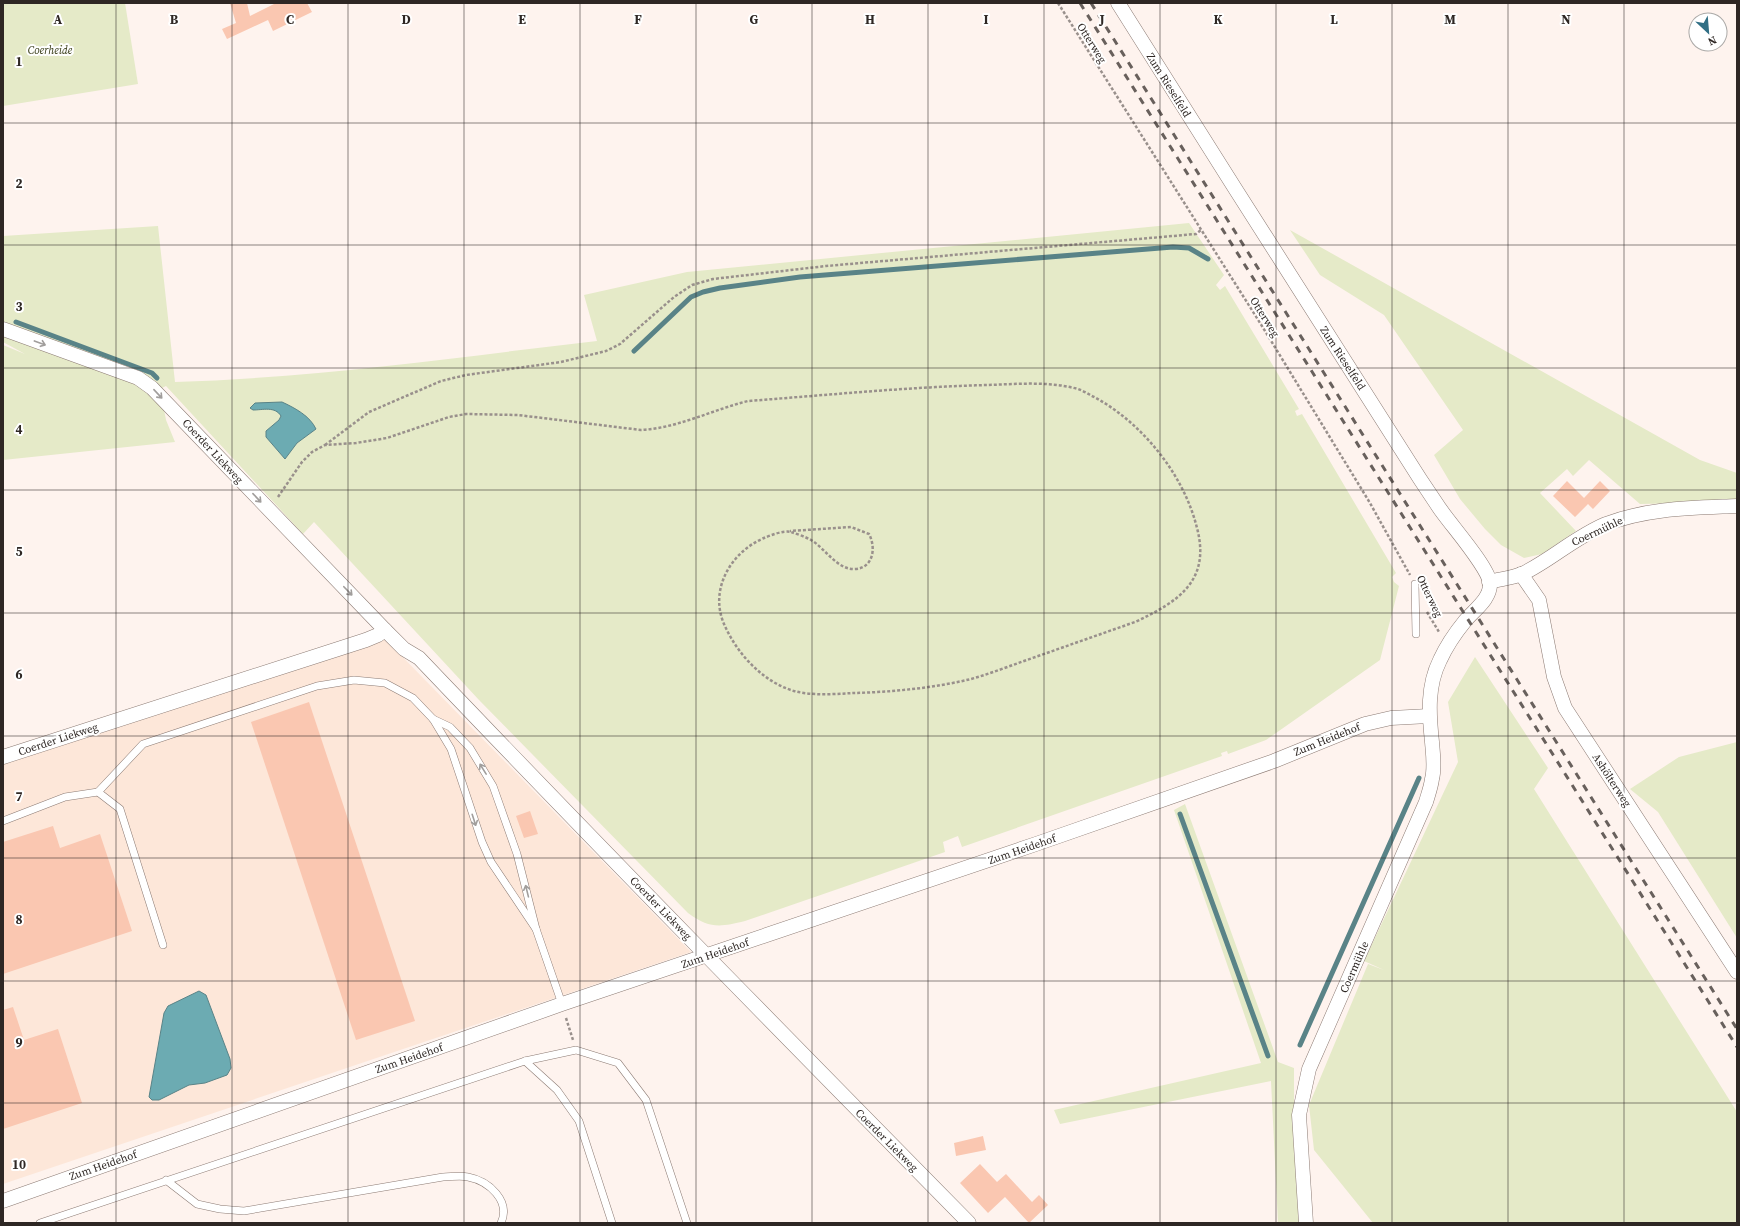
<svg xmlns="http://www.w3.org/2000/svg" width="1740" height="1226" font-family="'Source Serif 4',serif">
<rect width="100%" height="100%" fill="#fef3ee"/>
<path fill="#fde7d9" d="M385,639L691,952L3,1184V764Z"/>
<g fill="#e5eac8" fill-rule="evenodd">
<path d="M3,3H125L138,84L3,106Z"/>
<path d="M1189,223L1224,275L1216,285L1220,290L1225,286L1299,409L1295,411L1297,416L1302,414L1396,573L1392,577L1394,582L1399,586L1380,660L1266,740L1228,754L1227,751L1221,753L1222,756L962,847L958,836L943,842L945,852L745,921C720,927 710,929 688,913L479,700L314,522L303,534L166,386L160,389L166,420L175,442L3,460V345L25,354L3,342V236L158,226L175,382C316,378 457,357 597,341L584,295L687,272ZM273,409L313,424L316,429L297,443L285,459L266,437V431L279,420L281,416L278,411Z"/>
<path d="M1290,230L1700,460L1737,473V502L1640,504L1589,460L1573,476L1567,469L1540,493L1576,531L1542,554L1524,558L1501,545L1485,529L1460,499L1434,455L1463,430L1384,315L1320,275Z"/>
<path d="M1475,657L1548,768L1534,789L1737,1112V1223H1373L1314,1150L1309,1105L1368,964L1384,970L1364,961L1458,762L1448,702Z"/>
<path d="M1737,742V938L1658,812L1630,789L1679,757Z"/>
<path d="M1185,804L1278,1062L1294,1068V1118L1300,1223H1278L1271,1081L1060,1124L1054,1110L1261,1063L1174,810Z"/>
</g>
<g fill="#6cabb2" stroke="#598387">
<path d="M282,402C295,408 310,416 316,429L297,443L285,459L266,437V431L279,420L281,416C275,406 263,410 253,410L250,408L255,403Z"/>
<path d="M199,991L206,995L230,1059L231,1068L227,1075L205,1083L189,1085L159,1100H152L149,1097L164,1013L168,1006Z"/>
</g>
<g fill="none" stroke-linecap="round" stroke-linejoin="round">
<g stroke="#598387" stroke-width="5">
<path d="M16,322L152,373L157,378"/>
<path d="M634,351L691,297L703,292L720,288L800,277L1173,247L1189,248L1208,259"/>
<path d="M1180,814L1268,1056"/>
<path d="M1300,1045L1419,778"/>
</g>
</g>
<g fill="#fac7b1">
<path d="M230,3H247L250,16L276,3H307L312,12L273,31L268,20L227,39L222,29L236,23Z"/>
<path d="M1567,481L1584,498L1600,481L1610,491L1593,509L1588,504L1575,517L1553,496Z"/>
<path d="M309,702L415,1021L356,1040L251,722Z"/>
<path d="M530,811L538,834L524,838L516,816Z"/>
<path d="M53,826L60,848L100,834L132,931L3,974V842Z"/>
<path d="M13,1007L24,1040L58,1029L82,1103L3,1129V1010Z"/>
<path d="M983,1136L986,1150L956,1156L954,1143Z"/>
<path d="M980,1164L997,1182L1006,1174L1032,1202L1039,1195L1048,1205L1029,1223L1005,1197L988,1213L960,1183Z"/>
</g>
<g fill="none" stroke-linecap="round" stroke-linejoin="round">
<g stroke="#8c7b74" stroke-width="8">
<g id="service">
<path d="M1415,584L1416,634"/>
<path d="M433,719L450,727L470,748L493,786L517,854L536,929L562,1004"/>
<path d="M98,792L143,744L317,686L354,680L385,683L413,698L433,719L451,749L482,842L491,862L536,929"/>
<path d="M3,821L65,797L98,792L120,809L163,945"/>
<path d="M525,1061L557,1090L579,1121L612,1223"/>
<path d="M166,1180L197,1204L220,1209L244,1211L443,1177C451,1177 460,1175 468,1177C489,1181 511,1201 501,1223"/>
<path d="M40,1223L525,1061L576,1050L618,1063L646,1100L687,1223"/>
</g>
</g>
<g stroke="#8c7b74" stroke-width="15">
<g id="minor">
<path d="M1118,3C1218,162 1319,321 1420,479C1426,488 1432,497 1438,506C1449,523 1488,566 1490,583C1491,599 1474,610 1465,621C1456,632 1446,647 1440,660C1427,686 1429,714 1432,742C1433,754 1435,768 1432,779C1431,787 1428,795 1426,802L1309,1069L1299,1115L1306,1223"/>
<path d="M3,329L138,378L152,388L385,630L404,649L419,658C600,848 785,1036 969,1223"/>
<path d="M1521,574L1539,600L1554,677L1565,708L1737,972"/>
<path d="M1489,582C1500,579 1512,578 1522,574C1551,560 1575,537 1606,524C1648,508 1692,508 1737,506"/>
<path d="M3,757L366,640L378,635L385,630"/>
<path d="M3,1201L562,1004L1036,844L1274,761L1365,724L1391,718L1429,716"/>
</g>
</g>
<g stroke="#99908c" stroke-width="2.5" stroke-dasharray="3 2" stroke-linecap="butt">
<path d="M1058,3L1262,326L1370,503L1410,575"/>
<path d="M325,445L369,412L441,381L466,375L561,362L606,351L620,344L674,297L692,285L713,279L826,266L1196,234L1201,230"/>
<path d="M278,497L302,462L312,452L325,445L356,443L387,438L449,417L466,414L518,415L641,430C678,428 712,410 748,401C828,395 908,387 988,385C1018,384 1049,381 1078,389C1084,391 1090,395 1096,398C1143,424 1184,475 1197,528C1211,581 1178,602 1135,622C1098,635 1061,648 1024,661C1007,667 989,674 971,679C934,688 892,692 854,693C835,694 813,696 794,691C763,682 737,654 724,624C709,589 731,552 764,538C771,535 784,530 791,532C797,534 806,537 811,540C825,548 837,570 855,569C874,568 876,547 869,534L851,527L790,531"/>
<path d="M1427,612L1439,632"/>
<path d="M566,1018L573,1040"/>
</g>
<use href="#service" stroke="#fff" stroke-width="7"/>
<use href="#minor" stroke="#fff" stroke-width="14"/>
<g stroke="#68605c" stroke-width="3" stroke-dasharray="7 7" stroke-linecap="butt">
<path d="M1080,3L1737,1047"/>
<path d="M1091,3L1737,1029"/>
</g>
</g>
<defs><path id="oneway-shaft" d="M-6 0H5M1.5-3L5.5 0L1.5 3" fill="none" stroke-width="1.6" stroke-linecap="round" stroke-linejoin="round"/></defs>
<g stroke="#a19e9c">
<use href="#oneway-shaft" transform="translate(40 343) rotate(20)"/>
<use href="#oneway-shaft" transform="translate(158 394) rotate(47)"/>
<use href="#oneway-shaft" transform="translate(257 498) rotate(47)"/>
<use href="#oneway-shaft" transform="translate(348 591) rotate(46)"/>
<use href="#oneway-shaft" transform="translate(483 769) rotate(-122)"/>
<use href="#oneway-shaft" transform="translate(474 820) rotate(72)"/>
<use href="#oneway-shaft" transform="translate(527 891) rotate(-104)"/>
</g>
<path fill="none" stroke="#2e2724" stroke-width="1" stroke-opacity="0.55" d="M116,3V1223M232,3V1223M348,3V1223M464,3V1223M580,3V1223M696,3V1223M812,3V1223M928,3V1223M1044,3V1223M1160,3V1223M1276,3V1223M1392,3V1223M1508,3V1223M1624,3V1223M3,123H1737M3,245H1737M3,368H1737M3,490H1737M3,613H1737M3,736H1737M3,858H1737M3,981H1737M3,1103H1737"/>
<g text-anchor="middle" stroke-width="4" stroke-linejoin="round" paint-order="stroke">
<g font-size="11" fill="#2e2724" stroke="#fff">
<text transform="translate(1092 43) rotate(58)" y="4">Otterweg</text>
<text transform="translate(1169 85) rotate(58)" y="4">Zum Rieselfeld</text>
<text transform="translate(1265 317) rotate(58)" y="4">Otterweg</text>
<text transform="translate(1343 358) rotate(57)" y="4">Zum Rieselfeld</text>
<text transform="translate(213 451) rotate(47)" y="4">Coerder Liekweg</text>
<text transform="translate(1597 531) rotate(-25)" y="4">Coermühle</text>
<text transform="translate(1430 596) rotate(64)" y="4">Otterweg</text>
<text transform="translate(58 739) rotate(-18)" y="4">Coerder Liekweg</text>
<text transform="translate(1327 739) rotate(-22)" y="4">Zum Heidehof</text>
<text transform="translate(1612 780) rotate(57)" y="4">Ashölterweg</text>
<text transform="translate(1022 849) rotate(-19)" y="4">Zum Heidehof</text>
<text transform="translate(661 908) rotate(46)" y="4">Coerder Liekweg</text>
<text transform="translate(715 953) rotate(-19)" y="4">Zum Heidehof</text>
<text transform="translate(1354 967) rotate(-66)" y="4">Coermühle</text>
<text transform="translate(409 1058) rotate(-19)" y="4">Zum Heidehof</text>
<text transform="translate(887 1140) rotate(45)" y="4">Coerder Liekweg</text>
<text transform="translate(103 1165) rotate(-19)" y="4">Zum Heidehof</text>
</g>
<g font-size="11" font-style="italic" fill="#31350f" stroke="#fff">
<text x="50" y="54">Coerheide</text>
</g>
</g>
<g font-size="13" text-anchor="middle" font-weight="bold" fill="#2e2724" stroke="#fff" stroke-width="4" stroke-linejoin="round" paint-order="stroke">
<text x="58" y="24">A</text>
<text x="174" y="24">B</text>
<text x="290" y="24">C</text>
<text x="406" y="24">D</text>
<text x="522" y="24">E</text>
<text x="638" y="24">F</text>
<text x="754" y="24">G</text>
<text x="870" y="24">H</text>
<text x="986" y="24">I</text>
<text x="1102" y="24">J</text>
<text x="1218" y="24">K</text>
<text x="1334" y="24">L</text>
<text x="1450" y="24">M</text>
<text x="1566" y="24">N</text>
<text x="19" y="66">1</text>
<text x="19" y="188">2</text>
<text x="19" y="311">3</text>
<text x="19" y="434">4</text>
<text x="19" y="556">5</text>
<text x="19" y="679">6</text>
<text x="19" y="801">7</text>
<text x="19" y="924">8</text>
<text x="19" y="1047">9</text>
<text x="19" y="1169">10</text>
</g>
<rect width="1740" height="1226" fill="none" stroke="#2e2724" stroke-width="8"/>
<g transform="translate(1708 32) rotate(154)"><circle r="19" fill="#ffffff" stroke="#aba9a7"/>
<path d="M0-3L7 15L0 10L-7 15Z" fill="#316f85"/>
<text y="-6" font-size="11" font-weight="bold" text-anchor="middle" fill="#2e2724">N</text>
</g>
</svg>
